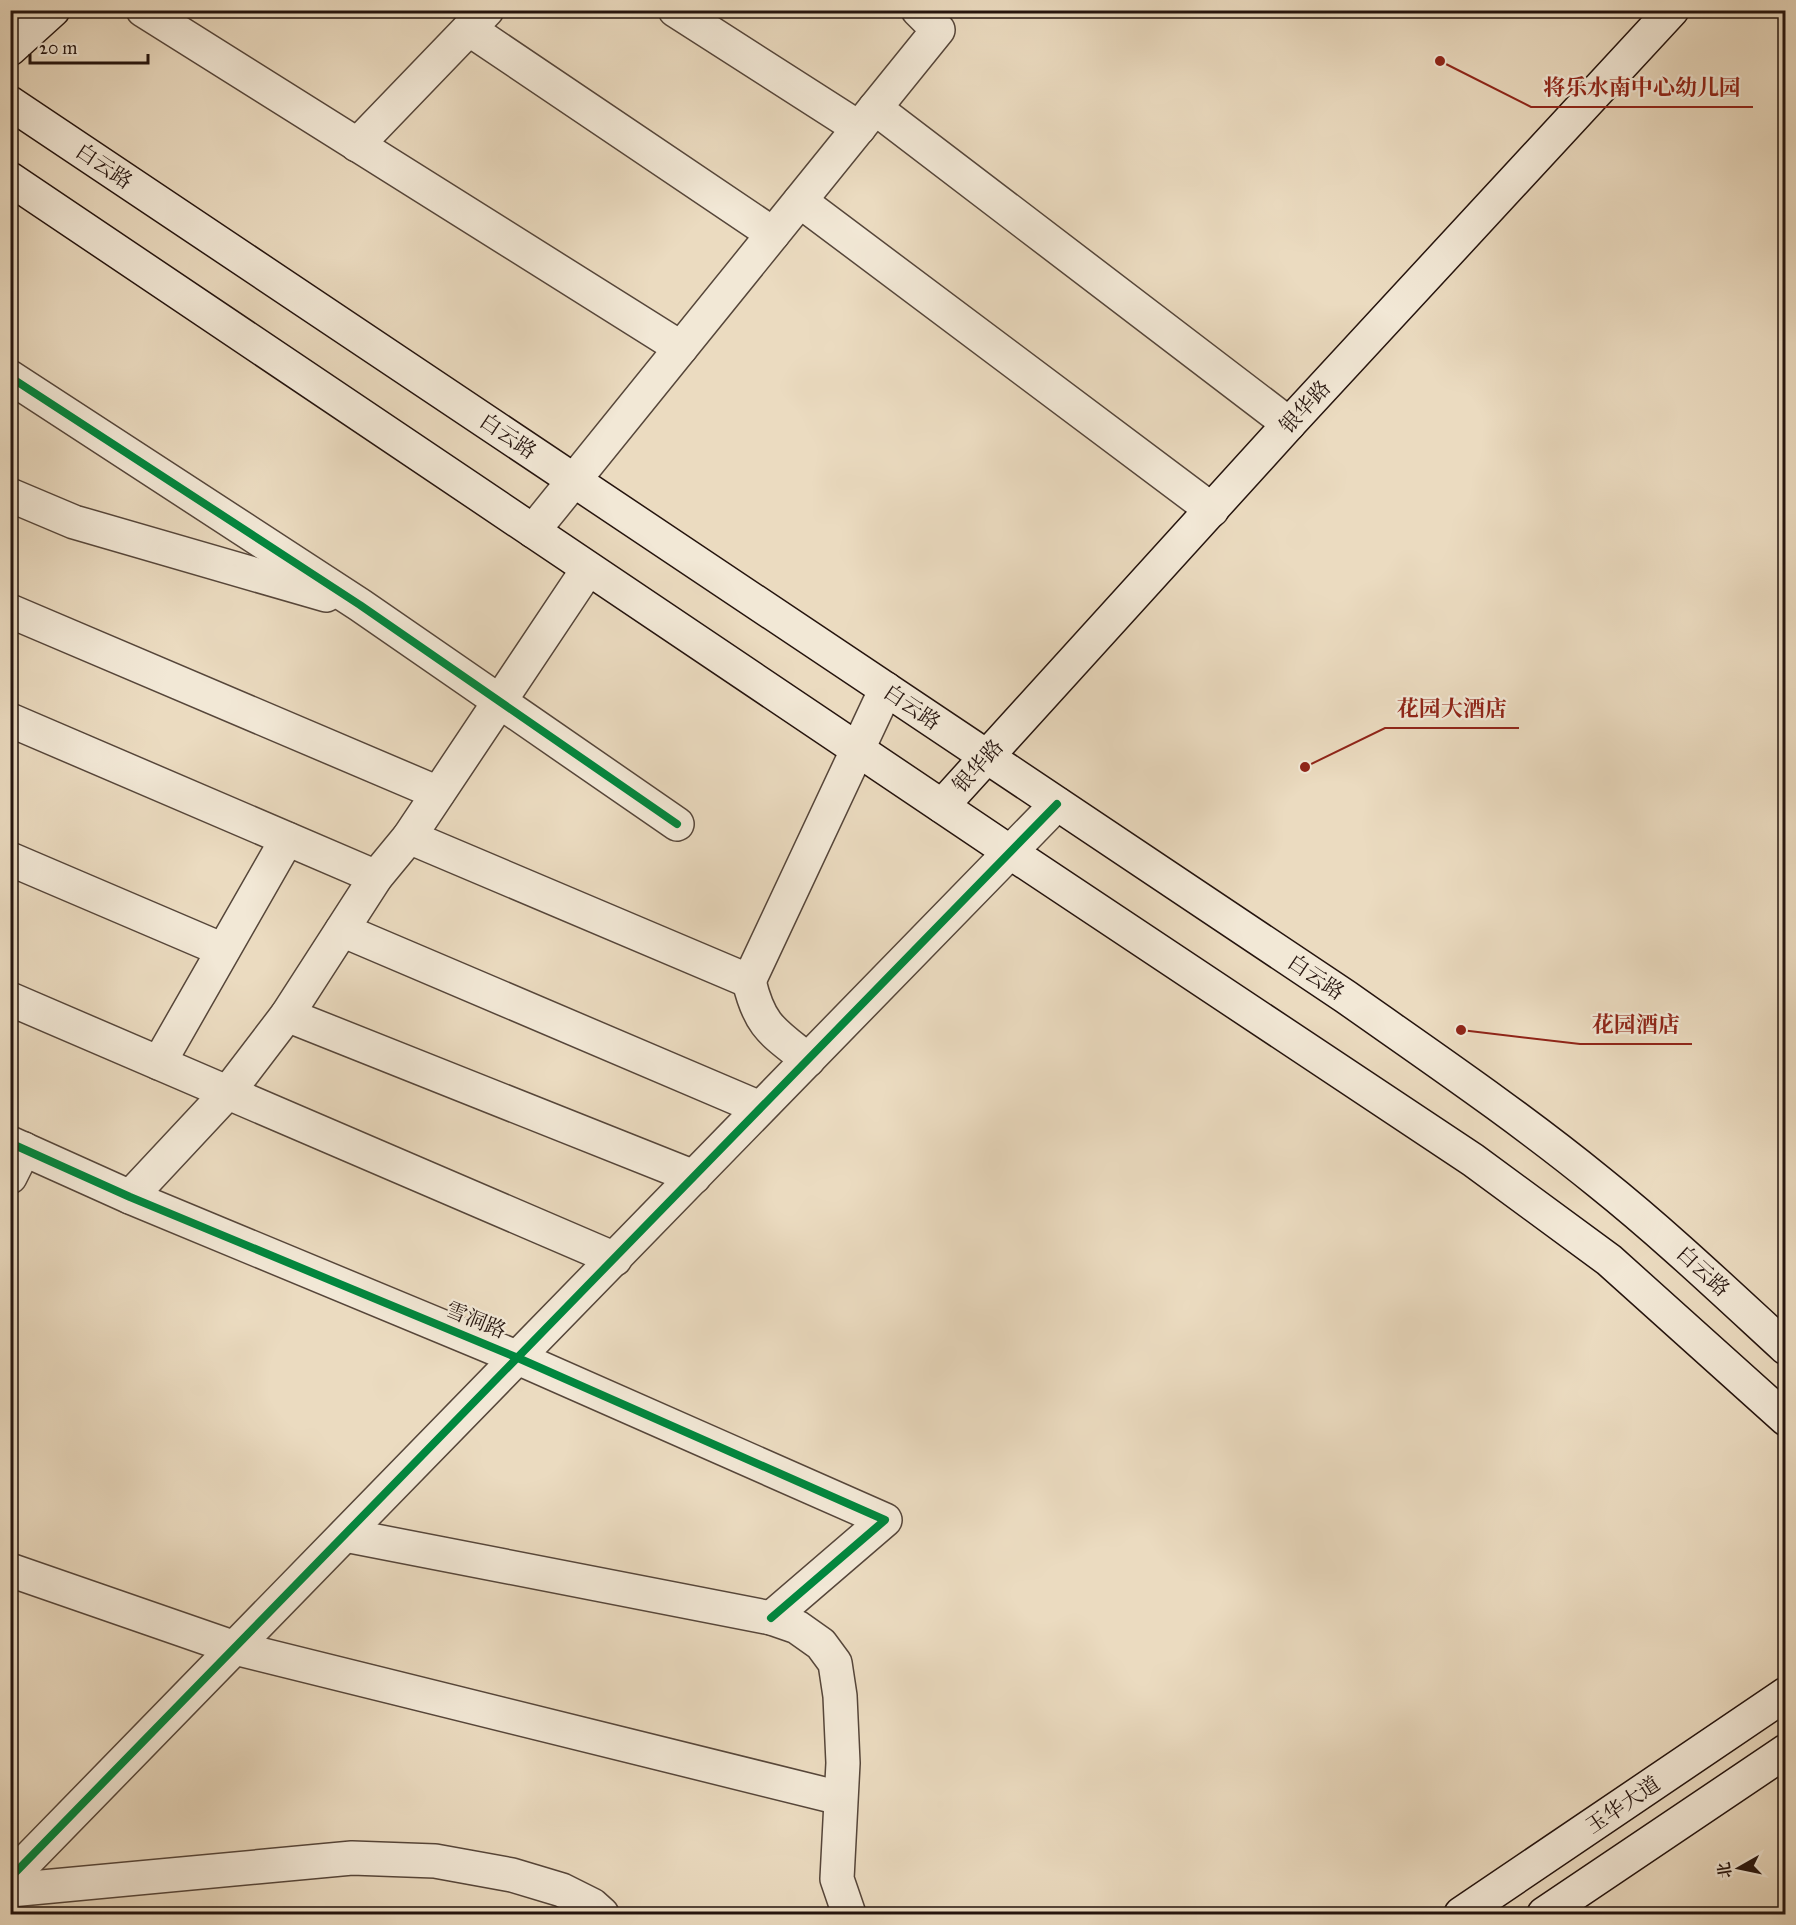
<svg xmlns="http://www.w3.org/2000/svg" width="1796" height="1925" font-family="'IM FELL Great Primer','Noto Serif SC',serif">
<rect width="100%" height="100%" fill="#ebdbc0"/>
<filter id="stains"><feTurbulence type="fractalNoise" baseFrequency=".00333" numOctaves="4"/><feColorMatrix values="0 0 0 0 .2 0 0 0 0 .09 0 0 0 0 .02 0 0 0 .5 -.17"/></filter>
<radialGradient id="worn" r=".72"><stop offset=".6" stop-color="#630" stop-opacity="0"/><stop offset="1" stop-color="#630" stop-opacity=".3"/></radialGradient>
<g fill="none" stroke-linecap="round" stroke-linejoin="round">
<g stroke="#56463a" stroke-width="36">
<g id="street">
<path d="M143,10L681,348"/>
<path d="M675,10L859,128"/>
<path d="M469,29L773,234"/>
<path d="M875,108L1289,424"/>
<path d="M357,145L487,10"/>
<path d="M800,201L1212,510"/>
<path d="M10,377L360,605L677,824"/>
<path d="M10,495L74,522L326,595"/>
<path d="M533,531L938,30L918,10"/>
<path d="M10,611L438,793"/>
<path d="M10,720L376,877"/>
<path d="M409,837L749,981L886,689"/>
<path d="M10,859L223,950"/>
<path d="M342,930L760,1108"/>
<path d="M749,981C760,1027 773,1032 808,1060"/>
<path d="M10,999L615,1259"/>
<path d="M287,1015L694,1177"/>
<path d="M159,1063L287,839"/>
<path d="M10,1143L130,1197L518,1358L885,1520L771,1618"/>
<path d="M10,1177L24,1149"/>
<path d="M130,1197L229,1091L287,1015L376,877L409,837L588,569"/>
<path d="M345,1535L771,1618L797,1627L821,1644L835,1663L840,1696L843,1763L837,1879L849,1914"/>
<path d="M10,1570L235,1648L840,1798"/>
<path d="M10,1878L1057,804"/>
<path d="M10,1890L352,1858L435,1861L512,1875L562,1890L592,1905L602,1914"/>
</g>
</g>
<g stroke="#25140e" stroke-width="36">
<g id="secondary">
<path d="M10,49L53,10"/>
<path d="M10,103L1346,997C1431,1057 1518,1116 1599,1182C1664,1234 1724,1291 1786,1348"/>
<path d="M10,179L1010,852L1473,1160L1609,1260L1786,1419"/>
<path d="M942,806L1289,424L1672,10"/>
<path d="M1461,1914L1786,1694"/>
<path d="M1544,1914L1786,1751"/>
</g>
</g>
<use href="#street" stroke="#f2e8d6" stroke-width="33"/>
<use href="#secondary" stroke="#f2e8d6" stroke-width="33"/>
<g stroke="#f2e8d6" stroke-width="11">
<g id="cycleway">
<path d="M10,377L360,605L677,824"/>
<path d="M10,1143L130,1197L518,1358L885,1520L771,1618"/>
<path d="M10,1878L1057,804"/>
</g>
</g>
<use href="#cycleway" stroke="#00873e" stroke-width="8"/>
</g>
<g text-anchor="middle" stroke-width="4.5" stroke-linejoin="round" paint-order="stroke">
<g font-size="21" fill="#25140e" stroke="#f2e8d6">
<text transform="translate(104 166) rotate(34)" y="7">白云路</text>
<text transform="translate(1305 407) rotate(-47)" y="7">银华路</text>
<text transform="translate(508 436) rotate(34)" y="7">白云路</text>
<text transform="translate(912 707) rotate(34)" y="7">白云路</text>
<text transform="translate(978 766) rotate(-48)" y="7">银华路</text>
<text transform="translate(1316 977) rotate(34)" y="7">白云路</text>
<text transform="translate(1703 1271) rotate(43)" y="7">白云路</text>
<text transform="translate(476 1320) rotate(22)" y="7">雪洞路</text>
<text transform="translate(1623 1805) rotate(-34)" y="7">玉华大道</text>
</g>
</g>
<path fill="none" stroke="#8f2418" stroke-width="2" d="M1440 61L1531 107H1753M1305 767L1385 728H1519M1461 1030L1580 1044H1692"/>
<g fill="#8f2418" stroke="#f2e8d6" stroke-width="2">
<circle cx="1440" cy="61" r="6"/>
<circle cx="1305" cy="767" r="6"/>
<circle cx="1461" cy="1030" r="6"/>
</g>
<g font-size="22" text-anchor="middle" font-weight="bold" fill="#8f2418" stroke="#f2e8d6" stroke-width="4.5" stroke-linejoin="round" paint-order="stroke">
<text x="1642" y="95">将乐水南中心幼儿园</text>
<text x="1452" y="716">花园大酒店</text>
<text x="1636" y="1032">花园酒店</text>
</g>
<rect width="1796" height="1925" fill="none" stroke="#ebdbc0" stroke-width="36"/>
<rect x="12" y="12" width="1772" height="1901" fill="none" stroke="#25140e" stroke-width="3"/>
<rect x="18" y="18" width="1760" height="1889" fill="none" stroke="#25140e" stroke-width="1.5"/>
<g transform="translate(1739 1868) rotate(261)" stroke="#f2e8d6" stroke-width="4.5" paint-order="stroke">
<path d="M0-4.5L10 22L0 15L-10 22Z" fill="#25140e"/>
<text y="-9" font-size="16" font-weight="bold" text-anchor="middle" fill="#25140e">北</text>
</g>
<path d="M30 54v9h118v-9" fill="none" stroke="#25140e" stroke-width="3"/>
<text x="39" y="54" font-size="18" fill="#25140e" stroke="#f2e8d6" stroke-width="4.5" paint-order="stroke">20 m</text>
<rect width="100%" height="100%" filter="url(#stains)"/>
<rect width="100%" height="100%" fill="url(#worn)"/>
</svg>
